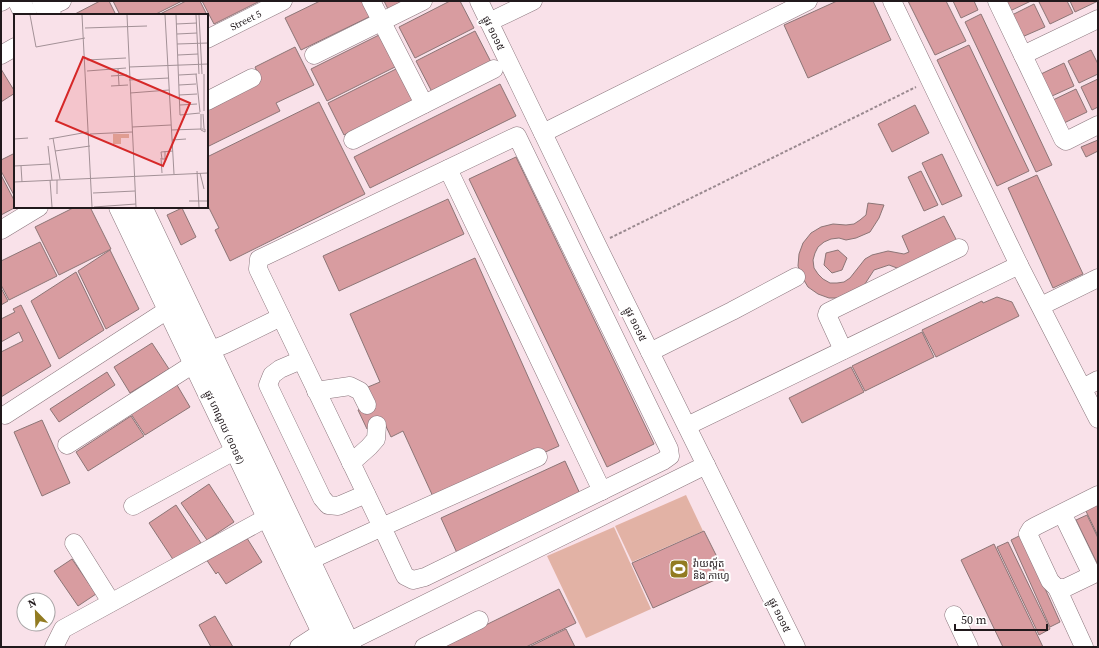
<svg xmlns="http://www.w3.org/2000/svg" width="1099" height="648" font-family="'Source Serif 4','Noto Sans Khmer',serif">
<rect width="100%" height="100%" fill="#f9e1e9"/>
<g fill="#e2b2a5">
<path d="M686,495L703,531L632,562L615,526Z"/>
<path d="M614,527L651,609L586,638L547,556Z"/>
</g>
<g fill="#d89ca0" stroke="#8c7576">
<path d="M100,1H109L116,15H73Z"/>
<path d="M113,1H182L154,15H120Z"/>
<path d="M186,1H200L207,15H158Z"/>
<path d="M202,1H260L214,24Z"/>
<path d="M320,1H364L371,16L301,50L285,18Z"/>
<path d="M384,1H404L388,9Z"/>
<path d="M450,1H460L474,28L415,58L399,27Z"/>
<path d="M837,1H873L891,40L808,78L784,25Z"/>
<path d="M908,1H946L966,41L935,55Z"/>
<path d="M953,1H974L978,10L961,18Z"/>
<path d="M1005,1H1031L1010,11Z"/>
<path d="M1041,1H1067L1073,13L1050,24L1039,2Z"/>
<path d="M1070,1H1098L1075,12Z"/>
<path d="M1034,4L1045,27L1022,37L1012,15Z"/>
<path d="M981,14L1052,165L1036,172L965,22Z"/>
<path d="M475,31L491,62L432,92L416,61Z"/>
<path d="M381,34L397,66L327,101L311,69Z"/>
<path d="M969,45L1029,171L997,186L937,60Z"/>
<path d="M295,47L314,85L276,103L280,111L207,147V107L261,80L255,67Z"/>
<path d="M1091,50L1098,64V74L1079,83L1068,61Z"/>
<path d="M1064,63L1074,86L1052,96L1041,74Z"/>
<path d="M398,68L414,100L344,135L328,103Z"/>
<path d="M1,69L15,92V93L1,102Z"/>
<path d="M1098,79V107L1092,110L1081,87Z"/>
<path d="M500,84L516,116L370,188L354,157Z"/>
<path d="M1076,89L1087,112L1064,123L1053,100Z"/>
<path d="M319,102L365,194L230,261L215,230L219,228L207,204V157Z"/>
<path d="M915,105L929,133L892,152L878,124Z"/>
<path d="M1098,140V151L1086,157L1081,147Z"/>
<path d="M15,153V197L1,171V160Z"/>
<path d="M942,154L962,196L942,205L922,163Z"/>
<path d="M516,157L654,444L607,467L469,179Z"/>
<path d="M921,171L938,205L924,211L908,177Z"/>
<path d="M1,175L15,202L16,207L1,215Z"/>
<path d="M1037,175L1083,274L1053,288L1008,188Z"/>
<path d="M448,199L464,234L339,291L323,256Z"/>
<path d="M868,203L884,205L879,218L870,232L856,238L846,240L839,238L831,239L824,242L818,247L815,253L813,260L814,268L818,274L823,279L830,283H837L844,282L850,278L865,259L872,255L888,251L904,254L909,252L902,236L944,216L958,243L902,271L897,268L889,265L874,270L863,287L841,298H829L818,294L808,287L802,277L798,266L799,254L803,243L811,233L821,227L833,224L846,225L854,224L860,220L866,215Z"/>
<path d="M75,207H90L111,249L59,275L35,227Z"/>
<path d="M182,208L196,237L181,245L167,215Z"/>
<path d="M40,242L57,276L9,300L1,285V261Z"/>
<path d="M110,250L139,309L106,329L78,271Z"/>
<path d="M838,250L847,258L842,270L832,273L824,265L826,253Z"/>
<path d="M475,258L559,446L435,501L403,431L391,437L384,422L367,429L358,410L367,405L368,387L380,382L350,314Z"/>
<path d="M76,272L104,330L59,359L31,301Z"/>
<path d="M1,288L8,301L1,305Z"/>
<path d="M997,297L1012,302L1019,316L936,357L922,330L982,301L983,303Z"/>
<path d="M21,305L51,366L1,397V352L23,341L19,332L1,342V319L15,312L13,309Z"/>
<path d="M922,332L934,357L865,391L852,366Z"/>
<path d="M152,343L169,369L130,393L114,367Z"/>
<path d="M851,367L864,392L802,423L789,398Z"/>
<path d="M107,372L115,385L59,422L50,409Z"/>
<path d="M177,385L190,407L145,435L131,414Z"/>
<path d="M131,416L144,436L88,471L76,452Z"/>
<path d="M42,420L70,483L42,496L14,432Z"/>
<path d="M565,461L581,496L457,553L441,518Z"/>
<path d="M209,484L234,522L207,540L181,503Z"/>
<path d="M1098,500V536L1084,507Z"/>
<path d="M176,505L201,543L174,561L149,523Z"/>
<path d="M1087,515L1098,538V565L1076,520Z"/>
<path d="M704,531L726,575L653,608L632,563Z"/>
<path d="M245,535L262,562L226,584L218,572L216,574L206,559Z"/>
<path d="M1021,535L1060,622L1050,627L1011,540Z"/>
<path d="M1008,542L1050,629L1039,635L997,547Z"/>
<path d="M994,544L1043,647H1003L961,560Z"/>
<path d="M72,559L96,594L78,606L54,571Z"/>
<path d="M559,589L576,623L526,647H441Z"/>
<path d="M215,616L233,647H211L199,625Z"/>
<path d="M566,629L575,647H529Z"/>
</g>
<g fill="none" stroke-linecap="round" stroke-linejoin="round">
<g stroke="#8a757c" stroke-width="19">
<g id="minor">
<path d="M371,1L424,104"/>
<path d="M479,1L597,245L796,647"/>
<path d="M892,1L1019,265L1098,419"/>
<path d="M997,1L1063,139L1066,141L1098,125"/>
<path d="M1,2L3,1"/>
<path d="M46,8L62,1"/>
<path d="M489,22L533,1"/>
<path id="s1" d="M207,39L283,1"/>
<path d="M1,55L15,47"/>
<path d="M314,55L423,1"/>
<path d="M1023,55L1098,19"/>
<path d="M207,101L252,78"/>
<path d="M543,133L808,1"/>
<path d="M353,140L494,69"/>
<path d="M448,169L602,491"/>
<path d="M1,230L39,207"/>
<path d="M1041,306L1098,278"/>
<path d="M843,350L827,315L828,312L959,248"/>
<path d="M650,352L732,311L796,277"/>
<path d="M196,356L226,344L281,317"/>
<path d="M301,360L280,369L272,375L268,385L322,498L328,505L338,506L366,494"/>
<path d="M1083,388L1098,380"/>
<path d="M316,391L350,386L360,391L367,405"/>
<path d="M5,415L169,309"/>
<path d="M687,426L1019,265"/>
<path d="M67,445L195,363"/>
<path d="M351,463L369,447L376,439L377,425"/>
<path d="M133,506L236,450"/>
<path d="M1062,513L1092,575L1065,588H1057L1050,581L1028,534L1031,529L1036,526L1098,495"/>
<path d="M74,543L111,602"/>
<path d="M297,566L382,527L258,269L259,259L517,136L669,449L670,456L663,461L425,577L413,580L405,576L382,527L538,457"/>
<path d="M1057,588L1084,647"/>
<path d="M954,615L969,647"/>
<path d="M348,642L706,465"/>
<path d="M54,647L63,629L268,517"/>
<path d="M299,647L322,632"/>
<path d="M424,647L479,620"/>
</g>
</g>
<g stroke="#8a757c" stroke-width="23">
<g id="major">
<path d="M19,1L26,15"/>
<path d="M43,1L50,15"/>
<path d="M120,207L330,647"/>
<path d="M141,207L350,647"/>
</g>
</g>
<path stroke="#9a898f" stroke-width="2" stroke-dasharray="3 2" stroke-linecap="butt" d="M610,238L916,87"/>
<use href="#minor" stroke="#fff" stroke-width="18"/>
<use href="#major" stroke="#fff" stroke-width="22"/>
</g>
<defs>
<g id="stadium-square" transform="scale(1)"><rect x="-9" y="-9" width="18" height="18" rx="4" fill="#927b21" stroke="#fff"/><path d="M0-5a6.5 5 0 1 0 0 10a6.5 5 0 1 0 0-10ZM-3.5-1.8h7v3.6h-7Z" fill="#fff"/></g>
</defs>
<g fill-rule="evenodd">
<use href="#stadium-square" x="679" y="569"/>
</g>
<g text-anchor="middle" stroke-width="4" stroke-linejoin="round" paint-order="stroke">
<g font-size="10" fill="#21191c" stroke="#fff">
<text dy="4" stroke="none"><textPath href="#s1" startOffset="43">Street 5</textPath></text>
<text transform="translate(494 33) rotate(64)" y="4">ផ្លូវ ១០១៥</text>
<text transform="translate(636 324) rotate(64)" y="4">ផ្លូវ ១០១៥</text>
<text transform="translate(225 427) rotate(65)" y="4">ផ្លូវ ហាណូយ (១០១៩)</text>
<text transform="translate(780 615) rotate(64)" y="4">ផ្លូវ ១០១៥</text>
</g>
<g font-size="10" fill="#21191c" stroke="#fff" text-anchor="start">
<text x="693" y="567">វ៉ាយស្ព័ត<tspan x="693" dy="12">និង កាហ្វេ</tspan></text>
</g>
</g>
<g transform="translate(14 14)">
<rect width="194" height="194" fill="#f9e1e9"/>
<path d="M99,120H115V124H107V130H99Z" fill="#e2b2a5"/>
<path fill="none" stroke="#a39197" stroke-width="1" d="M16,1L22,33L71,24M68,1L78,193M113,1L122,193M151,1L160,160M162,1L166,101L186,99M182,1L185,60M185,1L188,60M162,10L183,9M71,14L133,12M163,20L183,19M163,30L194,29M164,41L184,40M73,46L112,44M115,53L194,50M104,55L105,71M73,57L112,54M182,60L186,98M165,61L183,60M97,62L113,61M115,66L155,64M165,71L182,70M97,72L114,71M116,79L155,76M165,81L183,80M166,91L183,90M190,97V60M187,100V116L191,118V115H188M189,100L190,114M118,113L157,111M157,116L187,115M76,120L118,118M39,124L46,165M0,125L14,124M35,125L74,118M158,126L172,125M34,132L38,166M41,137L76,132M151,137V145H148L147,138L159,137M147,144L148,159M0,152L36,150M7,152L8,168M183,157L185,193M186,159L190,175M36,166L38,193M43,166V180M0,168L194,159M79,179L121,177M175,187H194M80,193L122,190"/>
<path fill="#d62828" fill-opacity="0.15" stroke="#d62828" stroke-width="2" d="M69,43L176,89L149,152L42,107Z"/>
<rect width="194" height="194" fill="none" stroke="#21191c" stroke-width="2"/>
</g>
<rect width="1099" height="648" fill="none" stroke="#21191c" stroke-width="4"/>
<g transform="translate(36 612) rotate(337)"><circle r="19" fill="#ffffff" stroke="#a6a3a4"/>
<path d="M0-3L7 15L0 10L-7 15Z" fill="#927b21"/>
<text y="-6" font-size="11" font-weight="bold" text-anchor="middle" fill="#21191c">N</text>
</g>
<path d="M955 624v6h92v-6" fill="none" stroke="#21191c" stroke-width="2"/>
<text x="961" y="624" font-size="12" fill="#21191c" stroke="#ffffff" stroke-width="3" paint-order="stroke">50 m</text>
</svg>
